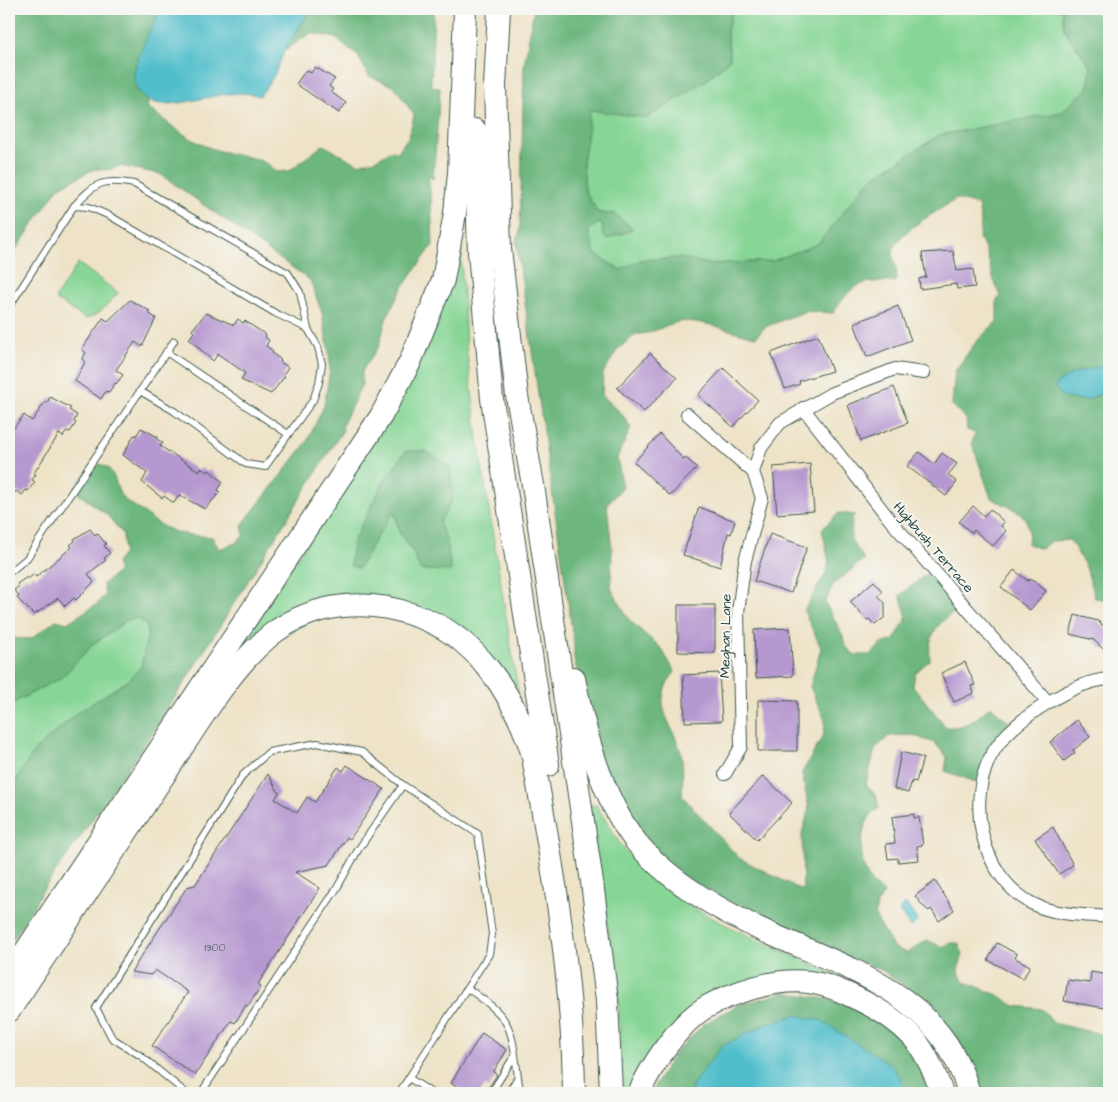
<svg xmlns="http://www.w3.org/2000/svg" width="1118" height="1102" font-family="'Architects Daughter',sans-serif">
<rect width="100%" height="100%" fill="#f6f6f2"/>
<filter id="ink" filterUnits="userSpaceOnUse"><feTurbulence type="fractalNoise" baseFrequency=".02" numOctaves="2"/><feDisplacementMap in="SourceGraphic" scale="10" xChannelSelector="R" yChannelSelector="G"/><feConvolveMatrix kernelMatrix="1 2 1 2 8 2 1 2 1" color-interpolation-filters="sRGB"/></filter>
<filter id="wash" filterUnits="userSpaceOnUse"><feTurbulence type="fractalNoise" baseFrequency=".0096" numOctaves="4" result="noise"/><feDisplacementMap in="SourceGraphic" scale="20" xChannelSelector="R" yChannelSelector="G"/><feGaussianBlur stdDeviation="1.12" result="paint"/><feColorMatrix in="noise" values="0 0 0 0 0 0 0 0 0 0 0 0 0 0 0 0 0 1.4 0 .05"/><feComposite in="paint" operator="in"/></filter>
<g filter="url(#wash)">
<rect width="100%" height="100%" fill="#eee3c7"/>
<g fill="#87d696" stroke="#538a65" fill-rule="evenodd">
<path d="M733,9H1062L1064,29L1091,67L1088,88L1062,113L940,135L869,180L818,244L773,261L708,264L680,258L641,260L620,270L594,253L588,230L598,223L602,224L603,234H625L632,229L614,214L598,213L585,191L583,163L590,109L647,118L705,81L730,59L727,30Z"/>
<path d="M460,237L466,346L480,454L520,703L480,652L350,601L227,665L388,418ZM406,451L453,498L439,523L447,542L420,570L414,554L400,534L394,511L374,541L359,568L353,542L383,483Z"/>
<path d="M78,263L118,293L99,313L86,319L55,299Z"/>
<path d="M138,618L147,625L148,633L141,667L129,680L78,712L12,818L9,832V705L62,677L93,644L127,620Z"/>
<path d="M589,805H596L622,847L652,879L687,905L732,928L849,981L847,986L709,998L632,1093H620L619,1001Z"/>
</g>
<g fill="#6db77f" stroke="#467a5a">
<path d="M9,9H160L135,69V89L149,100L147,107C171,125 193,145 224,152C242,157 265,157 277,172L289,171L323,145L358,164L375,160L392,150L397,153L409,136L414,115L395,87L369,76L358,56L336,38L311,33L285,50L311,9H434L431,86L440,88L433,179L428,176L431,199L433,245L402,288L386,319L379,346L362,371V384L342,426L343,430L157,726L41,893L9,946V832L17,778L35,750L78,712L129,680L141,667L148,633L147,625L138,618L127,620L93,644L62,677L9,705V638L31,639L56,620L67,623L97,604L105,595L103,584L119,571L116,563L124,553L123,534L107,515L76,492L75,487L94,463C118,466 113,484 122,497C125,501 133,505 137,508C168,532 173,534 212,537L219,549L236,543L244,535L242,525L307,442L324,406L330,370L329,352L322,313L310,280L160,174L120,166L108,170L94,169L58,188L9,260Z"/>
<path d="M534,9H733L727,30L730,59L705,81L647,118L590,110L583,163L585,191L598,213L614,214L633,229L607,239L603,234L602,224L598,223L588,231L594,253L620,270L641,260L680,258L708,264L773,261L818,244L869,180L940,135L1062,112L1088,88L1091,67L1064,29L1062,9H1109V364L1074,373L1086,400L1108,391L1109,394V600L1095,598L1086,567L1070,540L1051,541L1041,549L1028,544C1032,511 1017,512 991,498L972,443L975,433L967,430L966,419L952,405L955,371L976,342L997,321V300L1001,296C989,277 991,254 979,238L981,224L978,205L956,199C939,211 900,230 894,248C890,260 901,270 895,282C857,281 855,282 833,313L806,311L765,327L756,337C735,333 698,318 678,322C663,325 652,335 636,334L618,349L603,373L602,395L622,414L631,428L617,458L623,487L607,504L612,550L611,588L629,620L661,648L675,672C648,705 673,721 681,753C684,766 682,783 682,796L739,858L803,891L802,833L809,809L802,773L824,734L825,720L810,687L821,648L804,611L825,575L829,562L822,529L839,513L855,515L852,518L851,540L864,559L834,584L825,602L843,636L845,646L855,655H870L881,644L894,640L907,617L900,595L933,569L963,605C941,622 927,630 930,660L915,673L913,686L946,727C965,728 977,720 990,706L1016,728L1003,741L981,784L945,771L947,757L935,743L911,735L889,736L875,749L866,784L876,796L879,808C858,821 856,863 872,883C875,886 880,890 884,893L877,904L875,916L893,947L907,953L927,940L942,947L950,943H958L963,954L958,970L963,981L998,995L1015,1006L1042,1009L1053,1023L1109,1036V1093H979L961,1044L929,1004L882,970L821,947L768,922L673,871L633,823L602,770L574,659V644L516,240L520,231L524,65Z"/>
<path d="M406,451H427L450,468L453,498L439,523L447,542L451,571L420,570L414,554L401,535L394,511L374,541L359,568L350,566L353,542L383,483Z"/>
<path d="M784,993C824,997 868,1004 897,1035C911,1049 923,1076 933,1093H905L900,1077L693,1084L691,1093H650L675,1053L704,1024L738,1005Z"/>
</g>
<g fill="#50bdca" stroke="#387d7f">
<path d="M160,9H311L285,49L274,76L260,96C229,87 196,104 164,104C145,104 130,88 135,69C140,49 152,28 160,9Z"/>
<path d="M1109,364V394L1107,391L1086,400L1064,398L1056,389V384L1074,373Z"/>
<path d="M903,905H907L918,921L910,927L899,911Z"/>
<path d="M795,1015L820,1020L890,1064L900,1077L905,1093H691L693,1084L722,1046L762,1026Z"/>
</g>
<g id="blocks">
<g fill="#b698d0">
<path d="M315,67L335,79L329,86L333,89L331,92L346,103L339,113L296,84L306,70L311,73Z"/>
<path d="M953,251L957,271L973,269L975,287L957,289L956,284L920,289L919,279L926,277L922,253Z"/>
<path d="M130,300L150,311L148,313L156,318L142,347L135,342L116,370L123,375L116,384L115,383L109,392L106,391L101,399L75,381L85,362L82,359L86,353L82,349L103,318L108,321Z"/>
<path d="M898,306L911,340L867,357L854,323Z"/>
<path d="M206,313L234,325L238,319L243,323L245,321L266,335L265,337L269,340L266,346L273,351L272,353L281,360L280,362L288,367L283,375L285,376L271,394L241,380L245,373L218,354L213,361L189,339L194,332L192,330Z"/>
<path d="M818,335L832,371L799,381L800,384L785,389L771,353Z"/>
<path d="M650,353L677,378L644,412L617,388Z"/>
<path d="M723,368L758,400L733,427L698,395Z"/>
<path d="M894,387L908,423L861,441L848,405Z"/>
<path d="M50,397L71,408L69,410L77,415L74,421L76,423L70,432L67,431L63,437L59,434L34,473L36,474L32,480L35,482L28,491L26,490L22,495L16,491L9,500V434L24,415L32,421L45,402L47,403Z"/>
<path d="M141,428L158,437L157,439L163,443L160,446L199,471L201,468L207,472L209,470L223,482L218,490L220,492L205,509L179,495L174,503L164,496L162,498L142,482L147,473L123,455L134,435L136,436Z"/>
<path d="M660,434L684,460L686,458L697,468L670,496L634,462Z"/>
<path d="M919,452L934,464L942,453L957,464L948,475L957,482L946,496L907,466Z"/>
<path d="M810,464L814,511L777,514L773,467Z"/>
<path d="M973,506L984,516L990,509L1004,522L1001,526L1006,531L993,546L974,530L972,533L959,522Z"/>
<path d="M699,507L735,521L731,534L728,533L720,567L683,555Z"/>
<path d="M90,529L95,535L97,533L106,544L104,546L110,553L104,558L106,560L88,574L94,582L76,600L74,598L65,606L58,598L34,615L17,598L19,596L14,590L19,586L17,584L27,577L28,579L34,574L36,577L72,547L70,545L75,541L74,539Z"/>
<path d="M770,534L807,547L791,593L754,581Z"/>
<path d="M1014,570L1028,581L1029,579L1035,582L1046,591L1030,610L1001,587Z"/>
<path d="M874,581L883,591L878,595L885,603V617L875,625L869,619L867,620L850,602Z"/>
<path d="M678,605H715V653L678,652Z"/>
<path d="M1075,615L1098,621L1109,632V645L1104,650L1094,640L1070,634Z"/>
<path d="M790,628L793,676L756,678L754,630Z"/>
<path d="M965,662L975,685L971,686L974,693L954,702L941,673Z"/>
<path d="M719,673L722,721L685,722L683,675Z"/>
<path d="M758,700L797,701V751H758Z"/>
<path d="M1077,720L1090,737L1073,750L1075,753L1064,761L1050,742Z"/>
<path d="M901,752L923,758L916,782L912,781L908,793L894,789Z"/>
<path d="M347,765L384,789L350,839L347,837L329,865L295,872L320,888L258,984L261,986L248,1006L246,1005L235,1023L231,1021L195,1075L152,1046L188,992L155,970L151,975L131,972L187,887L195,885L268,774L279,793L275,799L297,813L307,797L315,802L338,767L343,771Z"/>
<path d="M763,776L792,803L757,840L729,813Z"/>
<path d="M914,814V818L919,817L923,845L917,846L919,860L898,862V858L888,859L886,844L895,843L892,817Z"/>
<path d="M1053,827L1073,865L1059,874L1035,839Z"/>
<path d="M935,881L954,910L939,921L931,909L929,911L924,907L915,896Z"/>
<path d="M997,943L1017,954L1015,958L1030,966L1023,979L988,960Z"/>
<path d="M1091,972L1109,975L1105,1008L1064,1001L1068,980L1090,983Z"/>
<path d="M482,1033L507,1050L493,1072L497,1075L488,1088L485,1086L480,1093H467L451,1083Z"/>
</g>
</g>
</g>
<g filter="url(#ink)">
<use href="#blocks" fill-opacity="0" stroke="#3e564a" stroke-width="1"/>
<g fill="none" stroke-linecap="round" stroke-linejoin="round">
<g stroke="#3e564a" stroke-width="8">
<g id="service">
<path d="M74,206C95,183 102,178 134,184L288,273L300,292L308,329"/>
<path d="M9,307L74,206L89,207L110,216L275,313L308,329L318,347L322,364L319,383L313,400L265,467L246,464L174,411L140,391"/>
<path d="M166,352L288,434"/>
<path d="M9,573L27,558L174,341"/>
<path d="M467,988C512,1019 511,1024 518,1077L508,1093"/>
<path d="M518,1077L520,1093"/>
<path d="M409,1078L432,1093"/>
<path d="M186,1093L141,1056L112,1038L96,1008L243,775L269,752L317,743L362,752L403,785"/>
<path d="M201,1093L337,888L358,850L403,785L478,834L492,934L489,954L399,1093"/>
<path d="M491,1093L515,1055"/>
</g>
</g>
<g stroke="#3e564a" stroke-width="14">
<g id="minor">
<path d="M803,408L890,520L1048,702"/>
<path d="M687,414L753,472"/>
<path d="M1109,679C1074,681 1014,720 995,749C964,797 980,875 1031,903C1053,915 1085,915 1109,917"/>
<path d="M725,774L741,747L738,612L745,561L762,498L753,472L761,448L780,423L832,393L895,369L924,373"/>
</g>
</g>
<g stroke="#3e564a" stroke-width="24">
<g id="motorway">
<path d="M499,9L495,86L500,249L517,396L533,485L592,882L607,1000L611,1093"/>
<path d="M475,130L479,252L492,399L548,765"/>
<path d="M574,678C584,730 603,801 637,843C675,889 744,924 799,946C874,978 945,1007 969,1093"/>
<path d="M9,976L381,416L410,362L443,280L455,213L459,173L465,9"/>
<path d="M9,1011C60,933 112,855 163,777C193,732 233,662 276,631C318,602 367,599 414,615C476,635 513,694 532,752C553,866 573,978 574,1093"/>
<path d="M639,1093C651,1066 678,1025 703,1009C732,992 775,978 809,982C830,985 848,994 866,1003C885,1013 903,1025 917,1042C928,1057 936,1076 942,1093"/>
</g>
</g>
<use href="#service" stroke="#fff" stroke-width="6"/>
<use href="#minor" stroke="#fff" stroke-width="12"/>
<use href="#motorway" stroke="#fff" stroke-width="22"/>
</g>
</g>
<g text-anchor="middle" stroke-width="4" stroke-linejoin="round" paint-order="stroke">
<g font-size="11" fill="#45545b">
<text x="215" y="951">1300</text>
</g>
<g font-size="14" fill="#1f3d34" stroke="#f6f6f2">
<text transform="translate(934 547) rotate(49)" y="5">Highbush Terrace</text>
<text transform="translate(725 636) rotate(-89)" y="5">Meghan Lane</text>
</g>
</g>
<rect width="1118" height="1102" fill="none" stroke="#f6f6f2" stroke-width="30"/>
</svg>
